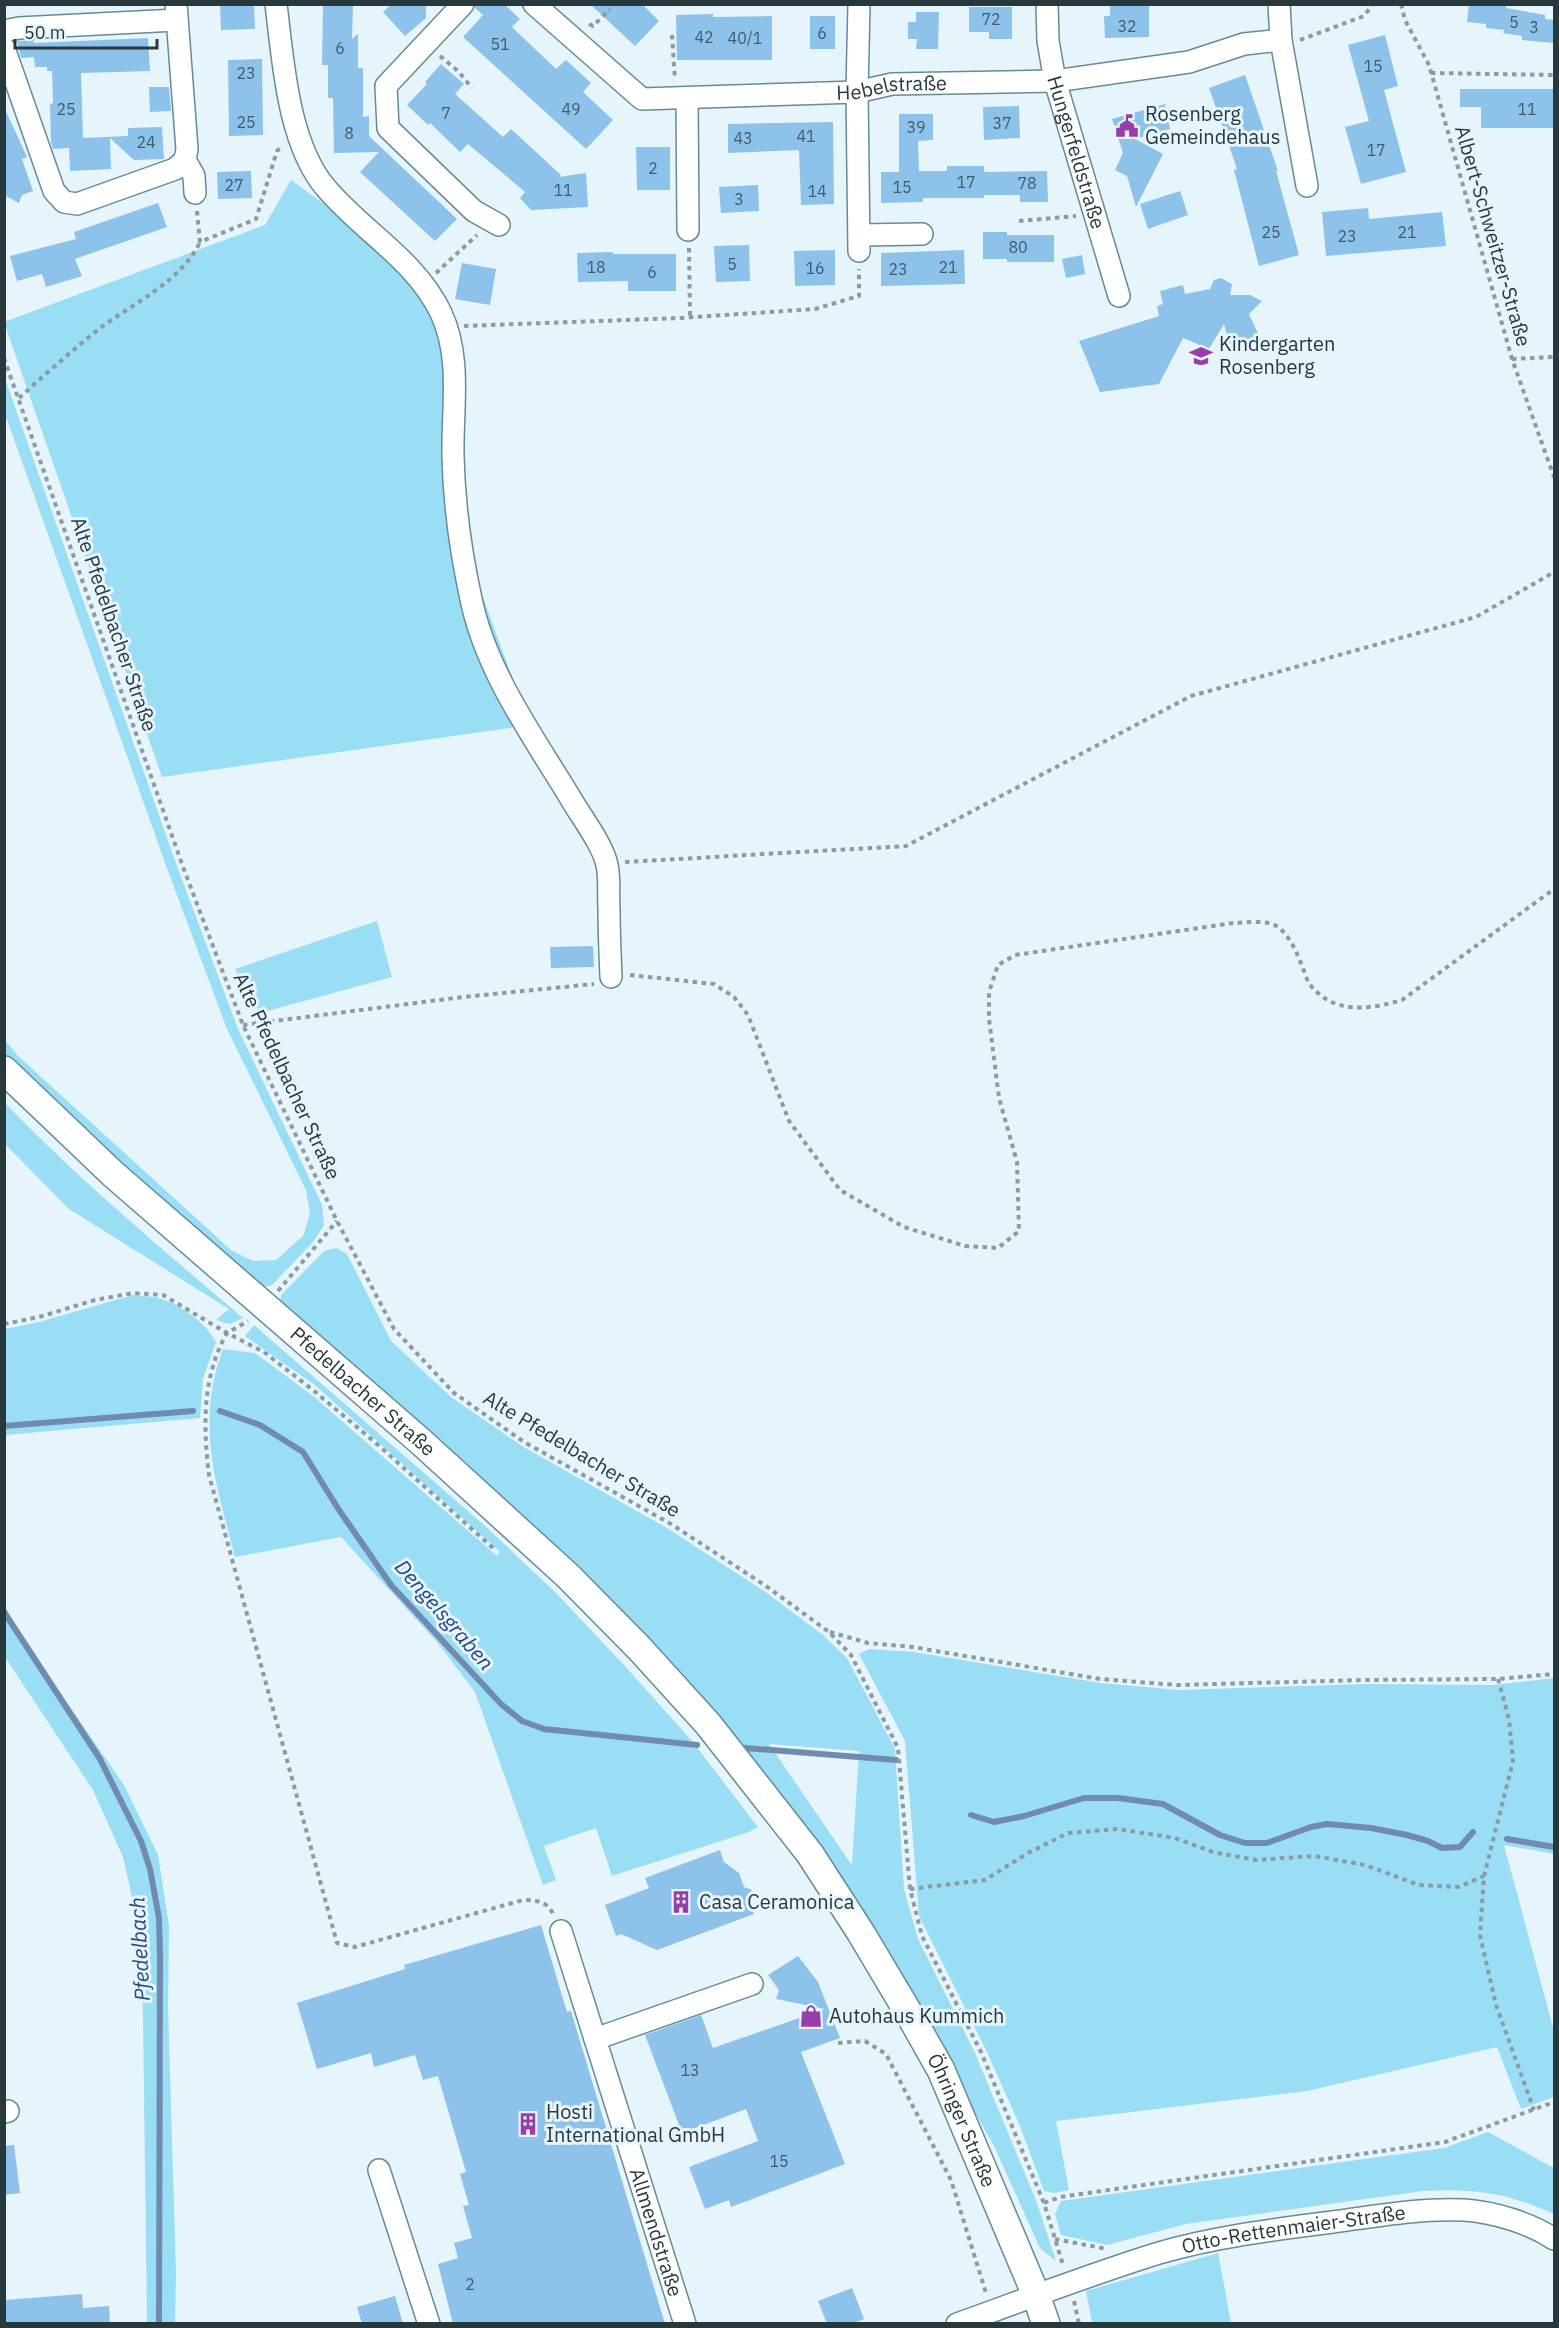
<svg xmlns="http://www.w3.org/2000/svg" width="1559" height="2328" font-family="'IBM Plex Sans',sans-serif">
<rect width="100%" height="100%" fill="#e5f5fb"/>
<g fill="#99def5" fill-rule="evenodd">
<path d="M291,180L374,240L414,279L443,344L460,432L475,576L529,723L517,727L162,777L4,322L265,225Z"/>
<path d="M4,376L178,869L238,1029L322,1205L324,1225L314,1241L272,1285L264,1287L255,1286L35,1087L5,1056V1040L18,1056L231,1250L253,1261L276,1260L303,1236L310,1214L306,1190L227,1029L168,871L5,414Z"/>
<path d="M377,921L392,977L260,1013L235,969Z"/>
<path d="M5,1103C79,1180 162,1249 243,1318L230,1324L216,1320L229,1309L69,1209L5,1144Z"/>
<path d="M336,1248L347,1254L391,1341L451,1397L522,1446L667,1528L764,1591L823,1635L847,1658L895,1749L904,1889L918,1939L975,2053L1037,2203L1056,2261L1040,2248L994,2146L850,1895L724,1728L283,1310L280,1301L282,1294L324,1251ZM769,1744L859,1751L852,1864H851Z"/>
<path d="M133,1295C142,1296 152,1296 161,1299C181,1305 206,1323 216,1342L203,1378L200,1418L5,1435V1329L39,1322Z"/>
<path d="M254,1325L485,1526L554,1591L624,1665L692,1741L758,1827L749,1832L612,1876L596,1828L544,1846L556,1880L543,1885L475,1692L437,1642L341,1537L235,1557C216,1484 195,1424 223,1349L255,1353L313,1396L497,1556L500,1552L316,1386L245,1336Z"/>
<path d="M5,1607L29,1648L124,1785L158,1855L169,1926L168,2008L176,2273L175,2323H147L142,1941L123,1857L93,1790L5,1657Z"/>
<path d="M869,1649L914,1652L1101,1683L1179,1690L1367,1684L1493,1685L1554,1678V1854L1504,1845L1554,2031V2097L1521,2109L1497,2047L1307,2091L1056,2121L1069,2190L1054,2193L1044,2191L1020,2126L986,2050L919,1916L905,1741L859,1654Z"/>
<path d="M1488,2132L1554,2168V2214C1508,2193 1474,2188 1423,2191L1186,2224L1107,2245L1061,2235L1055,2214L1061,2201L1444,2148Z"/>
<path d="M1218,2253L1231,2323H1092L1086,2291Z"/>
</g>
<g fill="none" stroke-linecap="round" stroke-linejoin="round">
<g stroke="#718aaf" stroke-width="6">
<path d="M220,1411L260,1425L303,1452L339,1510L391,1585L501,1704L522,1721L544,1729L697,1745"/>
<path d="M4,1426L193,1411"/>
<path d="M4,1612L100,1759L141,1841L150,1869L159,1918L160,1957L159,2324"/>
<path d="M745,1748L896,1760"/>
<path d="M971,1815L994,1822L1024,1816L1084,1798H1118L1163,1804L1220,1835L1245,1843H1267L1311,1827L1327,1824L1371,1828L1407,1835L1428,1841L1442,1848L1460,1847L1473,1832"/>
<path d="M1507,1839L1554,1847"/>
</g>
</g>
<g fill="#8dc2ea">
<path d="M220,4H254L255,29L221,30Z"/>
<path d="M323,4H353L352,39L358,34V68H363V117L369,116V136L457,219L435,241L360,172L379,152L334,153L333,98H328V65H322Z"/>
<path d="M392,4H426V18L405,36L383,12Z"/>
<path d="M475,4H504L520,19L512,27L556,69L566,60L591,83L583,92L613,120L586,149L463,37L483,15L475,8Z"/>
<path d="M590,4H642L659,21L635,46Z"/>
<path d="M1110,4H1149V37L1105,38L1104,16H1110Z"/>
<path d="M1469,4H1507L1506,8L1545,15V19L1554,20V43L1522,40V36L1503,33L1504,30L1486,28V24L1467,22Z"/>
<path d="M969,7H1012V39H989V32H969Z"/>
<path d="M916,12H939L938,49H916L917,39H908V22H916Z"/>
<path d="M713,14V17L772,16V60H677L676,15Z"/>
<rect x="810" y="16" width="25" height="33"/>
<path d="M1385,35L1398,86L1384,90L1406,172L1361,184L1345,127L1369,121L1348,45Z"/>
<path d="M148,38L150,71L81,73L83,138L128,136V128L162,127L164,159L134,160L110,138L111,169L70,171L69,148L53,149L51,143L50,104L53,103L52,71H47V67H35L34,57L21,58L17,41L34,40V43Z"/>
<path d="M262,59L263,135L229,136L228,60Z"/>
<path d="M441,64L464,84L455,94L503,137L511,129L561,175L559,177L586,173L588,207L531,210L520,198L525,192L468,144L460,152L430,123L428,125L407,105L427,84L425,82Z"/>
<path d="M1245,75L1278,171H1276L1299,255L1259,266L1234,170L1237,169L1209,88Z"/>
<path d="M149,87H169L171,111L150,112Z"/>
<path d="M1460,89H1554V128H1481V107H1460Z"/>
<path d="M1165,104L1170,129L1135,139L1163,154L1136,207L1127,176L1115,170L1123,153L1112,119Z"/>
<path d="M1019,106L1020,138L984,140L983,107Z"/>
<path d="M4,107L27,157L22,159L33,191L22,195L19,203L4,195Z"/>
<path d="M899,114H933V140L918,141L919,171H947V166H984V172L1047,171L1048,202H1020V195H984V198H923V202L881,203V172H899Z"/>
<path d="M833,122L834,204L801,205L799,150L728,153V124Z"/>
<path d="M636,147H670V190H637Z"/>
<path d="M251,171L252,198L218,199L217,172Z"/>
<path d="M758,185L759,211L721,213L719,187Z"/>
<path d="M1180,191L1188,215L1148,229L1140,204Z"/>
<path d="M158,203L167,227L75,259L82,276L46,287L42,274L17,281L10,256L76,239L74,232Z"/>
<path d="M1368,208L1369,219L1442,212L1446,246L1326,256L1322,212Z"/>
<path d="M983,232H1007V235H1054V262H1007V259H983Z"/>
<path d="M749,245L750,281L716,282L714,246Z"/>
<path d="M835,250V285L795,286L794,251Z"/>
<path d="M964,250L965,284L881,286V253Z"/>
<path d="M613,252V254H676V291H628V281L578,282L577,253Z"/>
<path d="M1082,255L1085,274L1066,278L1062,259Z"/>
<path d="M462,263L496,269L490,305L455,299Z"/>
<path d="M1221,278L1232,284L1230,295H1250L1262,301L1249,314L1261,340L1231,350L1224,324L1209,349L1183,338L1159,384L1100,392L1079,341L1159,316L1157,306L1163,304L1160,291L1183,285L1185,294L1210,289L1214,280Z"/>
<path d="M593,946L594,967L551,968L550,947Z"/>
<path d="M720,1850L724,1862L739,1873L744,1887L752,1890L749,1899L754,1914L657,1950L621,1934L616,1936L605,1905L649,1888L645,1878Z"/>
<path d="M541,1925L567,2012L571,2011L665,2324H453L438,2264L458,2258L454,2243L472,2238L463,2206L469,2205L460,2174L466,2172L438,2076L423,2080L415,2055L374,2067L371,2053L317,2069L297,2003L405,1969L404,1965Z"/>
<path d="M798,1956L818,1982L840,2038L801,2052L845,2164L731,2207L729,2200L705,2209L689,2167L758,2141L746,2109L682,2133L645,2035L701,2015L713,2048L825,2009L776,1999L779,1990L768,1975Z"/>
<path d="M14,2145L20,2193L4,2195V2146Z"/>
<path d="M852,2288L864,2319L851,2324H827L818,2301Z"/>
<path d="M82,2294L83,2308L109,2306L110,2324H4V2300Z"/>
<path d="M395,2296L403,2324H362L357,2307Z"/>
</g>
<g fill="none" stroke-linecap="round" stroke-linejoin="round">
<g stroke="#658b98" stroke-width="24">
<g id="minor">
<path d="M176,4L187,149L185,160L194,176L195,193"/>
<path d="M276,4C283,61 288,144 326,188C363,232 416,260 441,313C462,358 452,408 453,456C454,503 461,553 471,599C486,672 533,736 571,799C582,818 603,845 607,865C610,878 608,894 609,908C609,931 610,954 611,977"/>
<path d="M463,4L386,86L388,128L474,211L499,225"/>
<path id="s1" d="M534,4L642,99L857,92L892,84L1055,81L1189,62L1244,44L1281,40L1307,186"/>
<path id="s2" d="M1047,4L1048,41L1055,81L1119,296"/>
<path d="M1279,4L1281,40"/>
<path d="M4,31L19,28L177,20"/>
<path d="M4,48L54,191L64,202L77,204L175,169L185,160"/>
<path d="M687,99L688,230"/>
<path d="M859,235L922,234"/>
<path d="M859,251L857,92L859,4"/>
<path id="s3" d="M561,1931L685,2324"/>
<path d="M595,2039L752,1984"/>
<path d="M4,2112L8,2111"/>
<path d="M379,2170L429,2324"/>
<path id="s4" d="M957,2324C1024,2300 1091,2274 1159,2253C1214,2237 1276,2229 1333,2222C1376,2216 1421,2208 1464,2210C1494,2212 1530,2223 1554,2239"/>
</g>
</g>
<g stroke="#658b98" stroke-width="30">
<g id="major">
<path id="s5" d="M4,1070L113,1174L420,1441L568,1576L640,1649L708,1724L810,1854L861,1933L911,2017L941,2070L1036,2295L1046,2324"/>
</g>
</g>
<g stroke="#8b9ba1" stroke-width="4" stroke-dasharray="4.5 4.5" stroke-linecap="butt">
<path d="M1401,4L1405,20L1429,65L1512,359L1554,477"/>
<path d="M589,24L593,26L610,9"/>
<path d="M672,35L675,80"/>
<path d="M1300,40L1364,16L1373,4"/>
<path d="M440,56L459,72L472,88"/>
<path d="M1431,73L1554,75"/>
<path d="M197,211L200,242L256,219L277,151L282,146"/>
<path d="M1019,221L1076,216"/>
<path d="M689,248L690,317"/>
<path d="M436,273L477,235"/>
<path d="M464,326L680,318L815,309L859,296V269"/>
<path d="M4,358L183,867L243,1025L337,1221L394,1329L454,1393L524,1442L671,1524L766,1586L829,1632L851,1655L898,1748L910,1889L922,1936L981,2052L1044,2203L1063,2265"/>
<path d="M1512,359L1554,357"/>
<path d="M19,398C45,375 71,351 99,329C133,303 181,282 200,242"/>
<path d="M625,862L906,846L1191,696L1476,617L1554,572"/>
<path d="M630,975L714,984L734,997L748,1015L789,1121L840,1190L904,1227L965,1246L998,1248L1019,1231L1017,1162L999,1098L989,1019V992L998,965L1015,955L1233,923C1246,923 1267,919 1278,927C1290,936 1297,953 1302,966C1305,973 1307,982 1312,987C1336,1015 1371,1009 1402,1000L1554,889"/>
<path d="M243,1025L463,997L594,984"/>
<path d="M278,1291L337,1221"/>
<path d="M4,1324L39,1317L95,1300L133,1293L163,1295L227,1333L248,1321"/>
<path d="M493,1548L377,1444L313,1390L264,1352L227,1333C202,1377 203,1426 209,1475L337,1943L355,1947L523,1900C536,1900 547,1901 553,1914"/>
<path d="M830,1632L868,1643L913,1647L1100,1679L1177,1685L1365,1680L1498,1679L1554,1674"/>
<path d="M1498,1679L1509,1719L1513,1761L1484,1876L1480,1935L1496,2005L1534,2110"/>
<path d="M910,1889L985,1880L1028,1853L1068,1833L1117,1829L1175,1838L1213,1852L1256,1860L1314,1856L1365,1865L1419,1885L1458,1887L1484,1876"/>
<path d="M838,2043L865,2041L886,2054L951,2180L986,2293"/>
<path d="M1044,2203L1060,2197L1445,2142L1554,2102"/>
<path d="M1055,2239L1107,2249"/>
<path d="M1074,2301L1079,2324"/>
</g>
<use href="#minor" stroke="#fff" stroke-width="21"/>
<use href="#major" stroke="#fff" stroke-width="27"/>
</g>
<defs>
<g id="civic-bare" transform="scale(1.8)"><path d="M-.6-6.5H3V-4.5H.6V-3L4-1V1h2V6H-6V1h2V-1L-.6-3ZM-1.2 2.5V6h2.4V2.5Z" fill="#973eaa" stroke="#e5f5fb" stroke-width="2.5" paint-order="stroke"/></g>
<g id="school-bare" transform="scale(1.8)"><path d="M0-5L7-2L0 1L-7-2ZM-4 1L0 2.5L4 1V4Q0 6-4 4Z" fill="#973eaa" stroke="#e5f5fb" stroke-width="2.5" paint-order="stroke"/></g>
<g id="building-bare" transform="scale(1.8)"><path d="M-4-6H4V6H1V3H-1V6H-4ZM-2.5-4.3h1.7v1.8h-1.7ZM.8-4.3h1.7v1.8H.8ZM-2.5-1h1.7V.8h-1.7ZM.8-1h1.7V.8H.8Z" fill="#973eaa" stroke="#e5f5fb" stroke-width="2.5" paint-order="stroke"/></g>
<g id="shop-bare" transform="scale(1.8)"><path d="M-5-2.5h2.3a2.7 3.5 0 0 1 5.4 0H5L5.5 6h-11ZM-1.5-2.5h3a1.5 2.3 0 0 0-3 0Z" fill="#973eaa" stroke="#e5f5fb" stroke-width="2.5" paint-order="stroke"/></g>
</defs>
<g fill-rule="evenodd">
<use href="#civic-bare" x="1127" y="126"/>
<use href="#school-bare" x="1201" y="356"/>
<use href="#building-bare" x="681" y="1902"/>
<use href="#shop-bare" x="811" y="2016"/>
<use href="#building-bare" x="528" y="2124"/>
</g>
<g text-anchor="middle" stroke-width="6" stroke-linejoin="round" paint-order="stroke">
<g font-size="16" fill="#415b69">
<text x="991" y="25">72</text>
<text x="1514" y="28">5</text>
<text x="1127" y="32">32</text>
<text x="1534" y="33">3</text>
<text x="822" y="39">6</text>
<text x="704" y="43">42</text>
<text x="745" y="44">40/1</text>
<text x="500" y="50">51</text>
<text x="340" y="54">6</text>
<text x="1373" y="72">15</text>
<text x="246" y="79">23</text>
<text x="66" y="115">25</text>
<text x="571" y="115">49</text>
<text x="1527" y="115">11</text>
<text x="446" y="119">7</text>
<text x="246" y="128">25</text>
<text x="1002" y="129">37</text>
<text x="916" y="133">39</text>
<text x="349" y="139">8</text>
<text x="806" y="142">41</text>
<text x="743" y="144">43</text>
<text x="146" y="148">24</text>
<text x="1376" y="156">17</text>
<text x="653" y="174">2</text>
<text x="966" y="188">17</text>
<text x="1027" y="189">78</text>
<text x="234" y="191">27</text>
<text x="902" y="193">15</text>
<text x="563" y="196">11</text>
<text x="817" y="197">14</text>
<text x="739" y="205">3</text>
<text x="1271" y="238">25</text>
<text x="1407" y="238">21</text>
<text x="1347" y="242">23</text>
<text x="1018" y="253">80</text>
<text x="732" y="270">5</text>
<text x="596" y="273">18</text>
<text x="948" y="273">21</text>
<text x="815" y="274">16</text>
<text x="898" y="275">23</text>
<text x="652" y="278">6</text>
<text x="690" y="2076">13</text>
<text x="779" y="2167">15</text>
<text x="470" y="2290">2</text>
</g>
<g font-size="20" fill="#28393e" stroke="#e5f5fb">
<text dy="7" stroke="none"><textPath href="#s1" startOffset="394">Hebelstraße</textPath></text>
<text dy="7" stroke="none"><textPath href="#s2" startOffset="152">Hungerfeldstraße</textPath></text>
<text transform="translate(1493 236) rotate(74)" y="7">Albert-Schweitzer-Straße</text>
<text transform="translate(114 624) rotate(71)" y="7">Alte Pfedelbacher Straße</text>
<text transform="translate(287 1076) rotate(65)" y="7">Alte Pfedelbacher Straße</text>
<text dy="7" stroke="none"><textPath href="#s5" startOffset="482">Pfedelbacher Straße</textPath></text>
<text transform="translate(582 1454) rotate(31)" y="7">Alte Pfedelbacher Straße</text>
<text dy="7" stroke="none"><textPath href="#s5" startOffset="1434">Öhringer Straße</textPath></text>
<text dy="7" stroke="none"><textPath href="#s4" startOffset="351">Otto-Rettenmaier-Straße</textPath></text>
<text dy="7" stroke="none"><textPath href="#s3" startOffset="316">Allmendstraße</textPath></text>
</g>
<g font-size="20" fill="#28393e" stroke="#e5f5fb" text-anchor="start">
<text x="1145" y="121">Rosenberg<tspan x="1145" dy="23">Gemeindehaus</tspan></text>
<text x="1219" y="351">Kindergarten<tspan x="1219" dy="23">Rosenberg</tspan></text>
<text x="699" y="1909">Casa Ceramonica</text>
<text x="829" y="2023">Autohaus Kummich</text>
<text x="546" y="2119">Hosti<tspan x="546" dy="23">International GmbH</tspan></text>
</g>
<g font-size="21" font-style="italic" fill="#264885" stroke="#e5f5fb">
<text transform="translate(444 1615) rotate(49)" y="7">Dengelsgraben</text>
<text transform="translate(140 1949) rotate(-93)" y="7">Pfedelbach</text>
</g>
</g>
<rect width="1559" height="2328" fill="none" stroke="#28393e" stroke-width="12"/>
<path d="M15 39v9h142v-9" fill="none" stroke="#28393e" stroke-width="3"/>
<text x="24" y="39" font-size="18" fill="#28393e" stroke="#e5f5fb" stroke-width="4.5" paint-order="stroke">50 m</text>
</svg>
